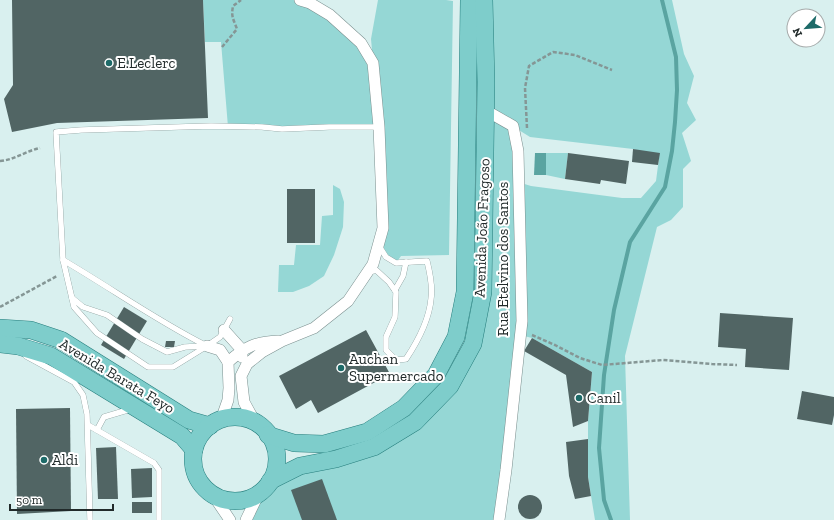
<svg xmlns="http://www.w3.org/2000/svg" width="834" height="520" font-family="'Zilla Slab',serif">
<rect width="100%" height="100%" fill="#d9f0ef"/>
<g fill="#95d7d5" fill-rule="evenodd">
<path d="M203,0H300L310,3L373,61L371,39L378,0H446L453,1L449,255L401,256L396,263L386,257L378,245L379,127H228L221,42H205Z"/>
<path d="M484,0H672L684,54L694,76L687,103L696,120L682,133L691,161L683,169V207L671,220L657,227L625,356L630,520H595L588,477V421L592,372L532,338L520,335L499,520H246L259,493L265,488L415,422L473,344ZM514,127L530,137L633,149L659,158L656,181L641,198H622L531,186L518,182Z"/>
<path d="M546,153H568L565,179L546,175Z"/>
<path d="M333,185L340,189L344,202L343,227L334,255L324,276L309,286L293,292H278L279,265H294L296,245H320L322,216L333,215Z"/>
</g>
<path fill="#5aa4a1" d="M535,153H546V175H534Z"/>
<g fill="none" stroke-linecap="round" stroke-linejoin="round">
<path stroke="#5aa4a1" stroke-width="4" d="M611,520L604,500L599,448L604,375L614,310L630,242L665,187L672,151L675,122L677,90L676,57L662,0"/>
</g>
<g fill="#516564">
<path d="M12,0H203L208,118L57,123L12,132L4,99L13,85Z"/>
<path d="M633,149L660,153L658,165L632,162Z"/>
<path d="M568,153L629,161L626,184L601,180L600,184L565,179Z"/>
<rect x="287" y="189" width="28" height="54"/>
<path d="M124,307L147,321L124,359L101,345Z"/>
<path d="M720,313L793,318L789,370L745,367L746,349L718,347Z"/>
<path d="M366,330L390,374L318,413L311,400L296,409L279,376Z"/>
<path d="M532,338L592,372L588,421L573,427L566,375L524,351Z"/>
<path d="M166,341H175L174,347H165Z"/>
<path d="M802,391L834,397V415L832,425L797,419Z"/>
<path d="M70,408L71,511L17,514L16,409Z"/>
<path d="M588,439V477L591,496L575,499L569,476L566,442Z"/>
<path d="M116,447L118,499H98L96,448Z"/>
<path d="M152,468V497L132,498L131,469Z"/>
<path d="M322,479L337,520H302L291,490Z"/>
<circle cx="530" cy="507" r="12"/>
<rect x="132" y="502" width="20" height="11"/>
</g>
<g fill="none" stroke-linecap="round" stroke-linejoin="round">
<g stroke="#7b908f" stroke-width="6">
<g id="lane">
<path d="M63,260C111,288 157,321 207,346L220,337L230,319"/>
<path d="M369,272L376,270L389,282L396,292L395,317L386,337V350L396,360L406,359C418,341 429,321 431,299C433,286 430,273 427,261L396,263L386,257L379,246"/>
<path d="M395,290L403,276L406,262"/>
<path d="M72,298L83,307L107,315L142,339L167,352L185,347L206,346"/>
<path d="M207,346L173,367H148L97,333L74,307L63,260L56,132L81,130L211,126L262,127L282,129L329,127H379"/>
<path d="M26,356L74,382L83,395L87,414L90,520"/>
<path d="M88,425L154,463L159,470V520"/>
<path d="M97,430L104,417L131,409"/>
</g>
</g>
<g stroke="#7b908f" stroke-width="12">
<g id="street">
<path d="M485,110L513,126L518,151L522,321L506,470L499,520"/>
<path d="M224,330L242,350V357"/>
<path d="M207,346L220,350L228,362"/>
<path d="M221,420L228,400L229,388L228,362C245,347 255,342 278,341"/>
<path d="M256,424L244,402L241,376L247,364L262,352L282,341L314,328L348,301L373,264L383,228L379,127L373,63L361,43L330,15L310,3L300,0"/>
<path d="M213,495L230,520"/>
<path d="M246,520L259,493"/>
</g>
</g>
<g stroke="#267e7d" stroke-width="18">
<g id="primary">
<path d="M0,328L31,330L61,340L189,420L210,426"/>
<path d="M0,344L18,346L51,356L182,436L194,450"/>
<circle cx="235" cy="459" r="42"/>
<path d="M268,435L294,443L324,444L367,432L404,408L436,375L456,337L465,292L469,0"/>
<path d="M270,481L300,466L336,459L374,447L415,422L450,386L473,344L483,292L486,82L484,0"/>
</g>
</g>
<g stroke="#859695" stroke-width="2.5" stroke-dasharray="4 2" stroke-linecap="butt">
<path d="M222,47L237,29C233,18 231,17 233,6L241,0"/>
<path d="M527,128L525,88L529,66L553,52L575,55L612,70"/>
<path d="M0,161C14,160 26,151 40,148"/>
<path d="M0,307L57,276"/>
<path d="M532,335L555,345L580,358L602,365L663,360L712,364L737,365"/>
</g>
<use href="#lane" stroke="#fff" stroke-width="5.5"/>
<use href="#street" stroke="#fff" stroke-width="11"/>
<use href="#primary" stroke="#7ecdcb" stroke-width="17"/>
</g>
<g fill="#1d6a68" stroke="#fff" stroke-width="1.5">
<circle cx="109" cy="63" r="4"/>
<circle cx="341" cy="368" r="4"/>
<circle cx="579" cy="398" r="4"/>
<circle cx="44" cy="460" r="4"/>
</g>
<g text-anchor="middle" stroke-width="4" stroke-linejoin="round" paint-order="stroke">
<g font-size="15" fill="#212a2a" stroke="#fff" text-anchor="start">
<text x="117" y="68">E.Leclerc</text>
<text x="349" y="364">Auchan<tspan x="349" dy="17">Supermercado</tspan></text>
<text x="587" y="403">Canil</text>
<text x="52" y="465">Aldi</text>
</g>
<g font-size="15" fill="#212a2a" stroke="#fff">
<text transform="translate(482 228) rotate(-88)" y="5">Avenida João Fragoso</text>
<text transform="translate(503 259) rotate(-90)" y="5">Rua Etelvino dos Santos</text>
<text transform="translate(117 376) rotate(31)" y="5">Avenida Barata Feyo</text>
</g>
</g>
<g transform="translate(806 28) rotate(244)"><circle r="19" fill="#ffffff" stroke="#a6aaaa"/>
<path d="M0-3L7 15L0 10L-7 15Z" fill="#1d6a68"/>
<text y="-6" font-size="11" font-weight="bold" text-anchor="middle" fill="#212a2a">N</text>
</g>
<path d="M10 504v6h103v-6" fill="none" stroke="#212a2a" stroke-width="2"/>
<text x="16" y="504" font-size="12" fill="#212a2a" stroke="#ffffff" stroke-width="3" paint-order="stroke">50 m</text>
</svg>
